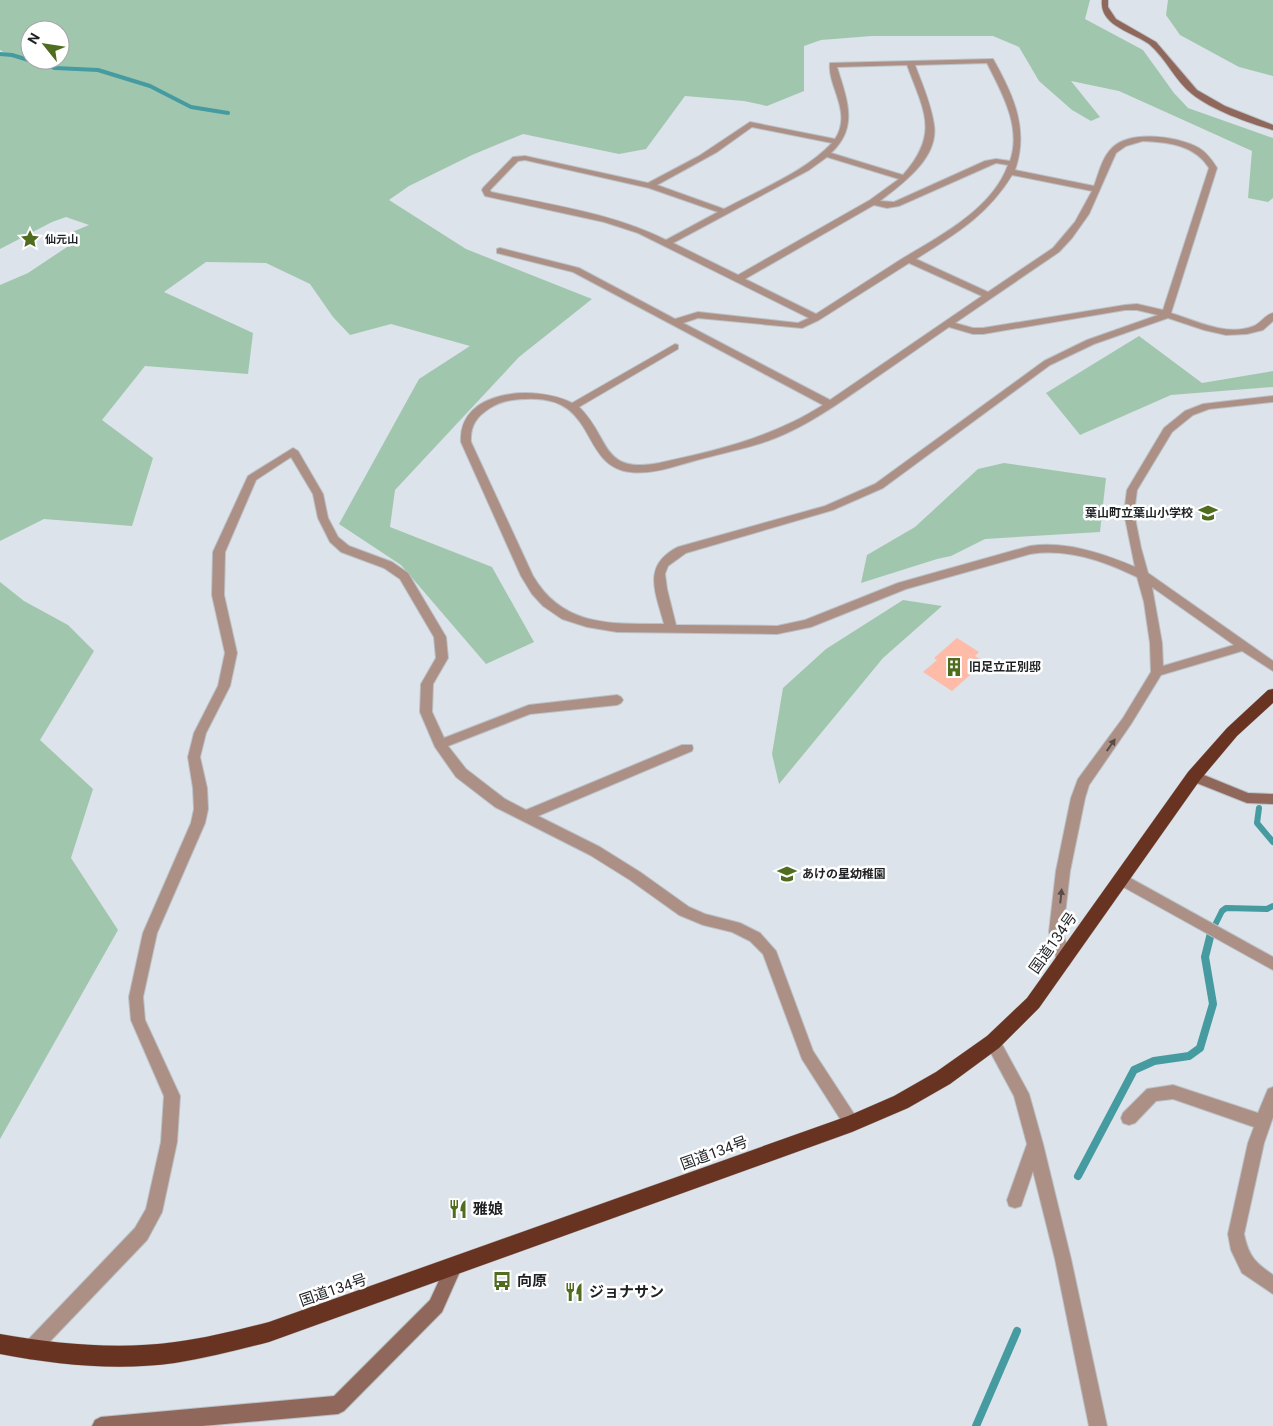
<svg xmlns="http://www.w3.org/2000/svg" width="1273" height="1426" font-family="Roboto,'Noto Sans JP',sans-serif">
<rect width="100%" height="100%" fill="#dce3ea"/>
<g fill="#a0c7ae" fill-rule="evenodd">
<path d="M0,0H1090L1085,19L1143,50L1174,93L1188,108L1273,138V198L1268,202L1248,198L1252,151L1119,91L1071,81L1100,117L1091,121L1072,110L1039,81L1019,47L993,36H872L821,40L804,46V91L767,106L744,101L685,96L646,149L619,154L523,134L472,155L409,186L389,200L466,249L592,299L519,357L395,490L390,527L492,567L534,642L486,664L401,565L339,524L419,379L470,346L391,324L350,335L333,317L310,284L266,263L206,262L164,292L253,333L248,374L145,366L102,420L153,458L132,526L44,519L0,541V285L28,273L70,245L72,232L89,225L66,217L52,222L0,249V54L5,53L0,50ZM30,30H60V60H30Z"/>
<path d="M1168,0H1273V76L1239,67L1180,35L1166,15Z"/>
<path d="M1139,336L1202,383L1273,371V387L1171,395L1080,435L1046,393Z"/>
<path d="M1004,463L1106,478L1100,532L985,539L951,556L937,559L861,583L867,555L915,527L978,469Z"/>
<path d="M0,582L24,601L68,625L94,651L40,740L93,789L71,858L118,930L0,1139Z"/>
<path d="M903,600L942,606L883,658L779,784L772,754L783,688L826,649Z"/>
</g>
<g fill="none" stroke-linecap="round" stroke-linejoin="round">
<path stroke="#459b9f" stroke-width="4" d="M0,54L12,55L55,68L98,70L150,86L191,107L228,113"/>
<g stroke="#459b9f" stroke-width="6">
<path d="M1259,808L1257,823L1273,842"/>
<path d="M1210,935L1222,911L1226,908L1267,909L1273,906"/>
</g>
<g stroke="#459b9f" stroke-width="8">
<path d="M1078,1176L1134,1070L1154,1061L1189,1056L1200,1048L1213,1004L1205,957L1211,933"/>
<path d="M976,1426L1017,1331"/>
</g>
</g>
<path fill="#febba8" d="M957,638L979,652L975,656L983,661L977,666L979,667L952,691L923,672L937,660L934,658Z"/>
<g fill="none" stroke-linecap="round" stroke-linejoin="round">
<g stroke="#bac0c6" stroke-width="2">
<g id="street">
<path d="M993,59C1014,96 1029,130 1015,170L1094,186C1099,173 1102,157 1113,147C1131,130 1178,136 1199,148C1207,153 1212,160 1217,168L1171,313C1197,321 1227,337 1254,326C1261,323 1265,315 1273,313V321L1263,330L1247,334L1226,335L1204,330L1168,318L1094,344L1050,365L883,488L833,510L686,553L668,566L665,574L667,589L676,625L777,626L805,620L898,583L1030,546C1066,541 1102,553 1135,567L1124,513L1127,490L1164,428L1185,411L1203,404L1273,396V402L1209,409L1193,415L1172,432L1137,490L1134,513L1141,548L1148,573L1273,661V671L1242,651L1161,675L1131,724L1089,785L1085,798L1070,871L1063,932L1071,961L1069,965L1064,967L1059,965L1057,961L1049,932L1056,871L1071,798L1078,779L1123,718L1151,672L1150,643L1144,602L1137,577C1104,561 1068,548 1030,554L906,589L811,627L777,634L617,632L587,627L562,619L543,606L532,594L521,576L461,442C458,388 538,385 572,403L675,344L678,345V349L579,407C611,438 600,474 659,463C716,451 773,437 823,405L573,272L497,253V249L500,248L579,268L675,319L698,312L798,323L809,318L638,233L604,222L485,196L482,190L483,188L513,157L525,156L648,183L699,156L750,122L835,139C853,112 827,86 830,63ZM987,63C1002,93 1022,127 1010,161L996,159L985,161L894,202L880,201C902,184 939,158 934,125C931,104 922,84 915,65ZM907,65C924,111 940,133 903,175L831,153C859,127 847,100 837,67ZM752,127L832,143C805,172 759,190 724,209L657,185L717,152ZM1143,141C1168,142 1195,145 1209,168L1163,310L1137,304L1125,305L983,328H973L955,323L1059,252L1072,238L1089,214L1116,153L1126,146ZM827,157L899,179L870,200L738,275L673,243L809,170ZM525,160L649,188L718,212L666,240C612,213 550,205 491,192L490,190L518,161ZM996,163L1008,165C992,210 938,237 900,260C872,278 844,296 816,314L745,279L874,205L887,208L899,206ZM1012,175L1092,191L1075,222L1053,248L988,292L916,259C955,234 987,216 1012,175ZM909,263L982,296L830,400L683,323L698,318L802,328L819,320ZM1125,310H1137L1158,315L1087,340L1044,361L875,484L825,506L678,547C641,566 656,593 664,624C611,624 563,627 533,576L471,442C470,426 476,417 490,408C501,401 513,399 526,399C599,395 579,466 630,472C653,475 678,465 701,459C730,451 760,446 787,433C819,418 846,398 874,379C899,362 924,344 949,327L973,334H983ZM1152,587L1234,645L1163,666L1162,643Z"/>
<path d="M293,448L298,451L323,494L328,518L338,537L349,546L392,562L408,573L446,637L448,658L433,684L432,712L444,738L529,705L617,695L621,697L623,700L621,703L617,705L530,714L448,746L466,769L505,799L526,810L682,745H692L693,748L692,751L538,816L600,847L640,872L689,907L705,914L740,923L760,933L776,951L813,1051L860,1123L858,1128L852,1130L846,1128L802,1059L763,954L750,941L732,932L703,925L679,915L630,880L590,855L495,807L456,777L435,747L420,712L421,684L436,658L434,637L400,579L384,568L341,552L330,542L318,518L313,494L291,457L256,480L225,552L224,595L237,653L230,686L206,733L200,757L207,788L208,809L205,823L157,933L143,997L145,1020L180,1096L177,1142L162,1212L147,1240L36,1356L30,1359L24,1356L21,1350L24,1344L135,1228L146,1209L161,1142L164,1096L131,1020L129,997L143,933L191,823L194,809L193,788L188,757L194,733L218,686L225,653L212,595L213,552L248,476Z"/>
<path d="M1121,873L1273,957V970L1116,883L1114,879L1116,875Z"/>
<path d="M993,1035L998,1037L1029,1094L1043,1144L1071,1259L1107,1426H1089L1055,1259L1033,1171L1021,1206L1015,1208L1009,1206L1007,1200L1027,1144L1014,1096L985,1042L988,1037Z"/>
<path d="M1173,1085L1258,1113L1268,1089L1273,1087V1117L1264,1143L1244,1234C1249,1257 1255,1262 1273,1275V1294L1242,1273L1231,1250L1228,1234L1248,1143L1254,1127L1173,1099L1156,1101L1135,1123L1129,1125L1123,1123L1121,1118L1123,1113L1147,1089Z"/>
</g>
</g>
<g stroke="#bac0c6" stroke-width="2">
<g id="secondary">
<path d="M1102,0H1108V7L1116,19L1156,42L1197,90L1225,106L1273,125V130C1248,123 1212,110 1192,94C1175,81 1166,58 1149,44C1133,32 1099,26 1102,0Z"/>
<path d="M1194,771L1248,793L1273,794V804L1247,803L1189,780L1188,776L1189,772Z"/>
<path d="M454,1259L460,1261L462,1267L442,1312L344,1411L338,1414L202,1426H92L95,1420L101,1417L334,1396L430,1300L448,1261Z"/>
</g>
</g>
<g stroke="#bac0c6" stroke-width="1">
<path id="highway" d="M1273,689V703L1237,736L1200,780L1039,1008L999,1048L950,1084L908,1108L852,1132L269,1342C238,1350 207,1358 175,1363C117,1371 58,1365 0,1354V1334C58,1344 117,1350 175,1342C207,1338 238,1330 269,1322L848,1116L894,1096L936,1072L987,1036L1027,998L1188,772L1227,728L1268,690Z"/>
</g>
<use href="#street" fill="#ac9086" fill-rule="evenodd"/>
<use href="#secondary" fill="#90685b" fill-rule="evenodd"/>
<use href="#highway" fill="#693321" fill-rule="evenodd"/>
</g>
<defs><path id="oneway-solid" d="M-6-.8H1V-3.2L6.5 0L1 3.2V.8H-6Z" transform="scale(1.25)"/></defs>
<g fill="#574d4b">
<use href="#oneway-solid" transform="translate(1111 745) rotate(-55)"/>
<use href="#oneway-solid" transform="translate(1061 896) rotate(-84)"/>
</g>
<defs>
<g id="sight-bare" transform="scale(1.5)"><path d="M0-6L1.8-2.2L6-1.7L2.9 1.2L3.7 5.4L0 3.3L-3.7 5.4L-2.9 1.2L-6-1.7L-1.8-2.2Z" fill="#506c1f" stroke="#fff" stroke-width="2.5" paint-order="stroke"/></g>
<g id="school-bare" transform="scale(1.5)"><path d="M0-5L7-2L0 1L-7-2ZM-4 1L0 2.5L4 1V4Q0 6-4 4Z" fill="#506c1f" stroke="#fff" stroke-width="2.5" paint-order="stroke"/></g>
<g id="building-bare" transform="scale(1.5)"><path d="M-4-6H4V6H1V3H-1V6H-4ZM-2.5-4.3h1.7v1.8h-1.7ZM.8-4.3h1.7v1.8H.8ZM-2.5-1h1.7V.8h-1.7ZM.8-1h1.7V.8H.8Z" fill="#506c1f" stroke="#fff" stroke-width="2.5" paint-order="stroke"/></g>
<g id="restaurant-bare" transform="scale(1.5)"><path d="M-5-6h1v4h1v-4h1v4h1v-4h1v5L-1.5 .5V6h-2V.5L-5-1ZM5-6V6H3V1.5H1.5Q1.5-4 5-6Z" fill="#506c1f" stroke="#fff" stroke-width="2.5" paint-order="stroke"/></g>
<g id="bus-bare" transform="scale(1.5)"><path d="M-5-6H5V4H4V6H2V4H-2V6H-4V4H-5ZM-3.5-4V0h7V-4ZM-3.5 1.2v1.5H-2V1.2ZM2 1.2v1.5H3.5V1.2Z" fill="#506c1f" stroke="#fff" stroke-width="2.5" paint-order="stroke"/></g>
</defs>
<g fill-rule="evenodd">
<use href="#sight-bare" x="30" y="239"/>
<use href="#school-bare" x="1208" y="513"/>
<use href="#building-bare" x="954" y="667"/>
<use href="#school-bare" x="787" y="874"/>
<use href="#restaurant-bare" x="458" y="1209"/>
<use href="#bus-bare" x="502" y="1281"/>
<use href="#restaurant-bare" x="574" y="1292"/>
</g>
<g text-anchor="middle" stroke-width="5" stroke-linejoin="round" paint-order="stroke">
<g font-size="11" font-weight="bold" fill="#1f2124" stroke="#fff" text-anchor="start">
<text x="45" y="243">仙元山</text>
</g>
<g font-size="12" font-weight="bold" fill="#1f2124" stroke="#fff" text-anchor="start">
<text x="1193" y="517" text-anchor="end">葉山町立葉山小学校</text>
<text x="969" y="671">旧足立正別邸</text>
<text x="802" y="878">あけの星幼稚園</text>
</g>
<g font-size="15" fill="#1f2124" stroke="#fff">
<text transform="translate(1053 943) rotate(-55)" y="5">国道134号</text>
<text transform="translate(714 1153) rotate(-20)" y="5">国道134号</text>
<text transform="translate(333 1290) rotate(-19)" y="5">国道134号</text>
</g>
<g font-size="15" font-weight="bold" fill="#1f2124" stroke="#fff" text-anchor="start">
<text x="473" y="1214">雅娘</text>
<text x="517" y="1286">向原</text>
<text x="589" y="1297">ジョナサン</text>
</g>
</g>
<g transform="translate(45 45) rotate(300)"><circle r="24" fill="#ffffff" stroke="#a5a6a7"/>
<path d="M0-4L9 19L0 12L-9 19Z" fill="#506c1f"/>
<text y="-8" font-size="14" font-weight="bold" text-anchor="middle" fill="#1f2124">N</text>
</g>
</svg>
